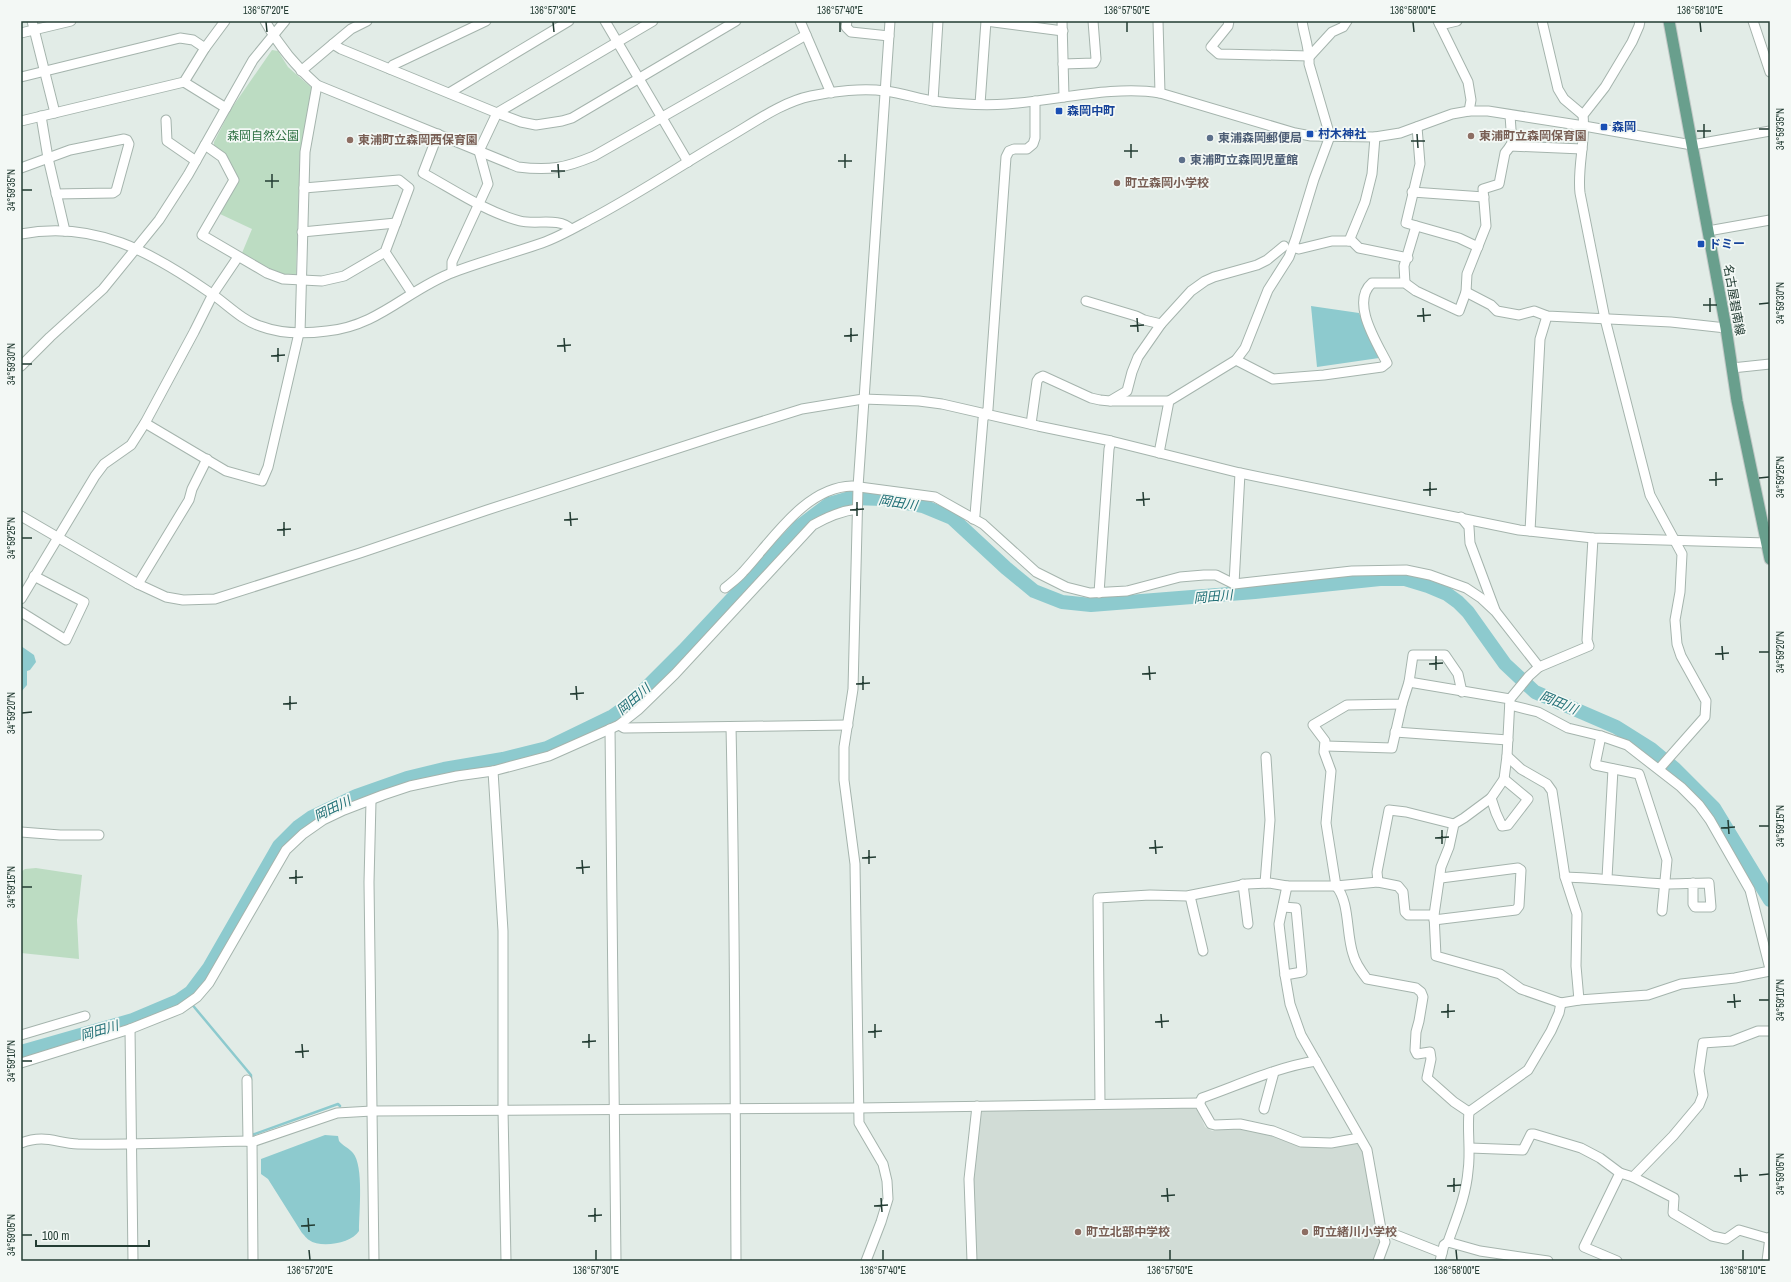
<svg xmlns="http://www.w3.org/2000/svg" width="1791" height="1282" font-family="'Archivo Narrow','Noto Sans JP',sans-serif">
<rect width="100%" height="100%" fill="#e2ece7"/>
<path fill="#d1dcd6" d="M1194,1108L1198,1110L1205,1127L1212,1131L1239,1126L1272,1134L1296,1145L1312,1147L1358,1143L1363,1148L1381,1243L1375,1261H976L972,1177L982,1110Z"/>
<g fill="#bcdcc2">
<path d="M272,50L278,51L288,67L313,89L300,154L296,275L293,277L266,268L242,253L252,229L220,214L238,180L226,154L214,147V142L231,109Z"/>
<path d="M36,868L82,875L77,920L79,959L21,953V872L25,869Z"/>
</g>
<g fill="#8dcace">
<path d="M1311,306L1359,313L1379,358L1317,367Z"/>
<path d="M21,646L34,655L36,662L30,670L27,671V685L21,692Z"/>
<path d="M325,1135L338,1136L339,1141C343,1146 349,1148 353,1153C364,1166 359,1212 359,1231C352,1243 321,1249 309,1240C307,1239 304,1235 302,1233L268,1179L261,1174V1159Z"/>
</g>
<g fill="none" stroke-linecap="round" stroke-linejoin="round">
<g stroke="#8dcace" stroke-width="2.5">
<path d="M185,996L251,1075V1080"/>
<path d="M252,1133V1135L338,1104L340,1106"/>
</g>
<path stroke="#8dcace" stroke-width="14" d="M21,1052L133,1020L178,1001L191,992L209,968L279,846L298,827L312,817L356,796L407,778L444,769L503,759L547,748L613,716L631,703L684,650L800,526L829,504L850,498L885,499L923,506L952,518L1006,568L1034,591L1062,602L1091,605L1255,592L1380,579H1405L1428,586L1447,594L1458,602L1468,612L1505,664L1535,692L1616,727L1651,749L1675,769L1714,808L1770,900"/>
<g stroke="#a5b4ad" stroke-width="11">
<g id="minor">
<path d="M32,21L55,113"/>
<path d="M265,21C279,46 295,66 317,85L518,167C550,171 565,168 594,156L806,35"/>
<path d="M605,21L688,162"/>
<path d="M800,21L831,93"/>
<path d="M847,21L846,27L851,32L889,36"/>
<path d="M986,21L1063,31"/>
<path d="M1062,21L1064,97"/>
<path d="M1158,21L1160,93"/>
<path d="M1229,21L1228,26L1211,47L1219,54L1310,56L1332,32L1343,27L1347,21"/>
<path d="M1438,21L1468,82L1471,100L1469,111"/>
<path d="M1542,21L1558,89L1564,99L1583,115"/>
<path d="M1640,21L1639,26L1632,42L1605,87L1583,115C1586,141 1577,167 1580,193L1605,319L1650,495L1682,554L1680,592L1675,620L1677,644L1681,656L1706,701L1705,717L1659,769"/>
<path d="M1753,21L1770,72"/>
<path d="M1440,25L1457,21"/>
<path d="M21,33L71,21"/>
<path d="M333,44L351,29L367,21"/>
<path d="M1063,64L1094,63L1096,59L1093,21"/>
<path d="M390,69L393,65L486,21"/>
<path d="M301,71L333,44L341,49L497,113L521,122L536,125L562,121L572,118L736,21"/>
<path d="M21,77L180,38L193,40L205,48"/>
<path d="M184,82L226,108"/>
<path d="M449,93L569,21"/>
<path d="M933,101L938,21"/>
<path d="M980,104L986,21"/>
<path d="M41,116L48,158L65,231"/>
<path d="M166,120L167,141L196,161"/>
<path d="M21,121L184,82L205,48L225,21"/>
<path d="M1417,127L1420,164L1406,223L1459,238L1478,247"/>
<path d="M438,134L423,173C454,190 486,212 520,221C536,225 559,217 571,229"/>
<path d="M205,145L222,157L234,180L202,235L267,273L283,279L322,281L344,276L385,252L409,188L399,180L304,188"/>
<path d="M1510,146L1582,149"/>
<path d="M21,168L70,150L124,139L127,140L129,144L116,191L113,193L56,194"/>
<path d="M1412,192L1484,197"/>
<path d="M1708,231L1770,220"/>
<path d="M302,232L396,223"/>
<path d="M21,234C95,220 151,252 209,292C226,303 241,320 260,326C281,334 305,334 327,331C379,326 408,289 454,272C483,261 513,253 542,243C559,237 576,227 591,219C638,194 683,164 729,137C755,122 782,102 811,96C833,91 864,88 885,91C901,93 917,98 933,101C957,104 983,106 1007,104C1055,101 1113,85 1160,93L1295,133L1311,136L1375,137L1400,133L1452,114L1469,111H1488L1584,126L1692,145L1770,131"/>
<path d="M1349,241L1365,202L1372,174L1375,137"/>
<path d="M1293,247L1299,249L1332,241H1352L1359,248L1408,258"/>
<path d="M385,252L412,293"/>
<path d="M452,272V262L488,184L479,151L497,113L653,21"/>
<path d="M1405,283L1404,266L1416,226"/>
<path d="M1466,292L1491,305L1497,311L1519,315L1534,311L1547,316L1671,322L1726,328"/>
<path d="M1086,301L1136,316L1144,320L1161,324"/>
<path d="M300,333L305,152L317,85"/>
<path d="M1236,360L1273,379L1324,375L1382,367L1387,363C1377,343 1350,302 1372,283H1405L1416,291L1459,311L1466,292L1467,274L1486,226L1483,189L1499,184L1505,153L1512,144L1510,115"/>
<path d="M21,366L50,337L103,289L159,220L188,175L253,60L285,21"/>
<path d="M1732,368L1770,364"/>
<path d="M1111,401H1169"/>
<path d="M145,423L226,471L262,481L268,467L299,333"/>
<path d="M1031,424L1037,381L1039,378L1043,376L1091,398L1100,400L1110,401L1127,391L1132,372L1138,357L1161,324L1191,291L1205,281L1214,277L1257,265L1267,260L1284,246"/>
<path d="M1159,453L1169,401L1236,360L1245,348L1268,290L1289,257L1296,238L1314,179L1330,136L1309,64C1310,50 1304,35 1302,21"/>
<path d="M21,516L138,584L166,597L183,600L215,599L360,553L487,510L725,433L802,409L863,399L919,401L942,404L1038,426L1111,441L1240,473L1519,530L1593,538L1767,543"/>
<path d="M1461,517L1469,527L1470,543L1495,610"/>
<path d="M973,519L975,515L983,419L988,409L1006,157L1009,151L1014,149H1027L1033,144L1035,138V101"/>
<path d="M1530,531L1540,339L1547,316"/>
<path d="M1593,538L1587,640L1589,646L1539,667L1529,676L1510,699L1507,756L1504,779L1491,798L1464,818L1454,824L1449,847L1441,867L1434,915L1436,956L1500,974L1521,989L1561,1003L1579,1000L1648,995L1681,984L1735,978L1770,971"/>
<path d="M138,584L189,500L192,489L207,459"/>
<path d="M1234,584L1240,473"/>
<path d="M725,588C731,583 738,578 743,572C772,541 805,487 852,486L935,497L983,524L1036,572L1066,587L1090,593L1127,591L1180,577L1204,575H1216L1234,584L1352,571L1406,570L1430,575L1466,588L1481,598L1496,612L1539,667"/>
<path d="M1099,593L1109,449L1111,441"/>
<path d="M21,599L95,476L104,464L131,445L145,423L194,332L213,294L238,257"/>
<path d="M21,612L66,640L84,602L34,576"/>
<path d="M1409,682L1510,699"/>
<path d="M1462,692L1458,674L1445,655H1413L1409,682L1402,704L1347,705L1313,725L1325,741L1324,752L1331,771L1326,823L1336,886C1350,902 1346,934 1353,954C1355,963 1361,971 1367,979L1416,988L1421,992L1423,997L1419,1021L1416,1032L1415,1050L1417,1054L1430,1052L1431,1059L1427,1078L1454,1102L1469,1112"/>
<path d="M1510,705L1538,712L1568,728L1601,736L1627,745L1681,787L1699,805L1710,820L1750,890L1770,969"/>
<path d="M619,725L624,728L848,725"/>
<path d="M731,727C735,905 735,1083 736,1261"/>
<path d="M610,729L616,1261"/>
<path d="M1395,732L1508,740"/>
<path d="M1601,736L1595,765L1639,774L1640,777L1667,860L1662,911"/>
<path d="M1326,746L1392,748L1402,704"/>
<path d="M1507,756L1521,769L1547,784L1552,791L1565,877L1577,914L1576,966L1579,1000"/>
<path d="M493,771L503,931V1110L506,1261"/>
<path d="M1491,798L1496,813L1502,826L1508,825L1528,799L1504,779"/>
<path d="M371,801L369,882L374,1261"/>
<path d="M21,832L60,835H99"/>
<path d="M1565,877C1598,878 1631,882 1665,884C1679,884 1694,883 1709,883L1711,907H1695L1693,904V883"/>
<path d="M1607,878L1613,769"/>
<path d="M1378,882L1377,872L1389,810L1406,812L1454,824"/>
<path d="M1265,883L1270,820L1266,757"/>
<path d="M1243,884L1248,924"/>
<path d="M1287,886L1279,924L1285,975L1290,1004L1301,1035L1367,1150L1381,1229L1385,1242L1378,1261"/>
<path d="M1190,896L1203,951"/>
<path d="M1283,907L1296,908L1302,972L1285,975"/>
<path d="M1434,920L1516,910L1519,906L1521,870L1518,868L1441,878"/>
<path d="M130,1029L133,1261"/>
<path d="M21,1035L85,1016"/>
<path d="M21,1063L130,1029L180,1009L197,997L209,983L286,850L303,834L323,820L344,810L383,795L410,786L457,776L493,771L549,756L619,725L638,710L675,674L813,525C827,517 841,511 857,509"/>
<path d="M247,1080L248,1141"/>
<path d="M1200,1102L1202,1098C1239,1085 1277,1067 1316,1061"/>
<path d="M1100,1104L1098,898L1150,895L1187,896L1247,884L1269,883L1287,886H1336L1378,882L1398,886L1403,892L1405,912L1408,915H1434"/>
<path d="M1264,1109L1274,1072"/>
<path d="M1469,1112L1528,1070L1551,1031L1559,1013L1561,1003"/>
<path d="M252,1142L253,1261"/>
<path d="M21,1143C45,1134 56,1143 78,1144C135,1145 191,1142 248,1141L252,1142L337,1113L372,1111L858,1108L1199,1103L1211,1124L1215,1125L1240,1124L1273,1131L1301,1142L1331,1143L1359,1138"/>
<path d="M1470,1148L1523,1150L1531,1134H1534L1581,1148L1600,1158L1620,1173L1633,1177L1674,1198L1673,1213L1712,1236L1726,1239L1739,1230L1770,1239"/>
<path d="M1633,1177L1673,1136L1699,1105L1703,1095L1699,1071L1703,1043L1732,1041L1758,1031H1770"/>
<path d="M1381,1229L1442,1253"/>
<path d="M1448,1242L1480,1251L1548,1261"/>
<path d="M866,1261L881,1222L888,1199L887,1181L883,1164L859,1123L855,864L844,780V747L853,689L858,487L890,21"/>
<path d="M972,1261L969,1179L977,1106"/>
<path d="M1440,1261L1444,1245L1448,1242C1456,1219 1466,1196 1468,1171C1471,1151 1467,1132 1469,1112"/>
<path d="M1617,1261L1584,1247L1620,1173"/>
<path d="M1767,1261L1770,1237"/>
</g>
</g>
<g stroke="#c1c8c6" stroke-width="13">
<path id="major" d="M1669,21L1726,328L1737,401L1770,559"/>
</g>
<use href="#minor" stroke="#fff" stroke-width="9"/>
<use href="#major" stroke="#699f8d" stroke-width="11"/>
</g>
<path fill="none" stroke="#233c33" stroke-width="1.5" d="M266,22L267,32M553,22L554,32M840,22V32M1127,22V32M1413,22L1414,32M1700,22L1701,32M1704,124V138M1759,129H1769M1697,131H1711M1417,134L1418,148M1411,141H1425M1131,144V158M1124,151H1138M845,154V168M838,161H852M558,164L559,178M551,171H565M272,174V188M265,181H279M22,190H32M1710,298V312M1759,304L1769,303M1703,305H1717M1423,308L1424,322M1417,316L1431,315M1137,318L1138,332M1130,326L1144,325M851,328V342M844,336L858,335M564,338L565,352M557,346L571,345M278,348V362M271,356L285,355M22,364H32M1716,472V486M1759,478L1769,477M1709,480L1723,479M1430,482V496M1423,490L1437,489M1143,492L1144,506M1136,500L1150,499M857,502V516M850,510L864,509M570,512L571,526M564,520L578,519M284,522V536M277,530L291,529M22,538H32M1722,646L1723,660M1759,652H1769M1715,654L1729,653M1436,656V670M1429,664L1443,663M1149,666L1150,680M1142,674L1156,673M863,676V690M856,684L870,683M576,686L577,700M570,694L584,693M290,696V710M283,704L297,703M22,713L32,712M1728,820L1729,834M1759,826H1769M1721,828L1735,827M1442,830V844M1435,838L1449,837M1155,840L1156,854M1149,848L1163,847M869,850V864M862,858L876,857M582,860L583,874M576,868L590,867M296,870V884M289,878L303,877M22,887H32M1734,994L1735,1008M1759,1000H1769M1727,1002L1741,1001M1448,1004V1018M1441,1012L1455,1011M1161,1014L1162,1028M1155,1022L1169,1021M875,1024V1038M868,1032L882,1031M589,1034V1048M582,1042L596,1041M302,1044L303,1058M295,1052L309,1051M22,1061H32M1740,1168L1741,1182M1759,1175L1769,1174M1734,1176L1748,1175M1454,1178V1192M1447,1186L1461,1185M1167,1188L1168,1202M1161,1196L1175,1195M881,1198L882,1212M874,1206L888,1205M595,1208V1222M588,1216L602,1215M308,1218L309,1232M301,1226L315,1225M22,1235H32M309,1250L310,1260M596,1250V1260M883,1250V1260M1170,1250V1260M1456,1250L1457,1260M1743,1250V1260"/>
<g fill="#1a4fb4" stroke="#f3f8f5" stroke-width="1.5">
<rect x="1055" y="107" width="8" height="8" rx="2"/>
<rect x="1600" y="123" width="8" height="8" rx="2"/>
<rect x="1306" y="130" width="8" height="8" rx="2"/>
<rect x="1697" y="240" width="8" height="8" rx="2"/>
</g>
<g fill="#8d6e63" stroke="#f3f8f5" stroke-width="1.5">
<circle cx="1471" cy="136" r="4"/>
<circle cx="350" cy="140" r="4"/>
<circle cx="1117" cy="183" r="4"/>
<circle cx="1078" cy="1232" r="4"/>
<circle cx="1305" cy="1232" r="4"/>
</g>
<g fill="#5c6f8a" stroke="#f3f8f5" stroke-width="1.5">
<circle cx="1210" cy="138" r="4"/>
<circle cx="1182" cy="160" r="4"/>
</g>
<g text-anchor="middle" stroke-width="3.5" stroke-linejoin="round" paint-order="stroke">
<g font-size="12" font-weight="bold" fill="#164399" stroke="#f3f8f5" text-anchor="start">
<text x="1067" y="115">森岡中町</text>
<text x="1612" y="131">森岡</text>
<text x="1318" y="138">村木神社</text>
<text x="1709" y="248">ドミー</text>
</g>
<g font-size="12" fill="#2f7143" stroke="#f3f8f5">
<text x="263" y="140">森岡自然公園</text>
</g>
<g font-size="12" font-weight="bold" fill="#785e54" stroke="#f3f8f5" text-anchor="start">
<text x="1479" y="140">東浦町立森岡保育園</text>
<text x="358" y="144">東浦町立森岡西保育園</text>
<text x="1125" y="187">町立森岡小学校</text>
<text x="1086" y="1236">町立北部中学校</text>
<text x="1313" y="1236">町立緒川小学校</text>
</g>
<g font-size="12" font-weight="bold" fill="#4e5e75" stroke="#f3f8f5" text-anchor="start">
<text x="1218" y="142">東浦森岡郵便局</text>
<text x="1190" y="164">東浦町立森岡児童館</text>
</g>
<g font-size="12" fill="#233c33" stroke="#f3f8f5">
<text transform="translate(1734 300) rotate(80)" y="4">名古屋碧南線</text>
</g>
<g font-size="13" font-style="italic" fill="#206f76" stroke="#f3f8f5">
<text transform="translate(898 502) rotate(9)" y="5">岡田川</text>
<text transform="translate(1213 596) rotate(-5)" y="5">岡田川</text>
<text transform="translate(633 699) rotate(-41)" y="5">岡田川</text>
<text transform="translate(1559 702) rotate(23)" y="5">岡田川</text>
<text transform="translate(332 808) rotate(-26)" y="5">岡田川</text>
<text transform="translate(99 1030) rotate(-16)" y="5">岡田川</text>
</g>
</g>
<rect width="1791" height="1282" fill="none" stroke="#f3f8f5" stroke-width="44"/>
<path d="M36 1240v6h113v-6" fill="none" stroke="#233c33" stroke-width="2"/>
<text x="42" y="1240" font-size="12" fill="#233c33" stroke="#f3f8f5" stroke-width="3" paint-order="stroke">100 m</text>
<rect x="22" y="22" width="1747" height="1238" fill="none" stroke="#233c33" stroke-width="1.5"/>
<g font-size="10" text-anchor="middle" fill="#233c33">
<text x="266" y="14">136°57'20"E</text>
<text x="553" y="14">136°57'30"E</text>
<text x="840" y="14">136°57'40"E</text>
<text x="1127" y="14">136°57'50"E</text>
<text x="1413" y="14">136°58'00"E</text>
<text x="1700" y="14">136°58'10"E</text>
<text transform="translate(1780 129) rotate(-90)" y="4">34°59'35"N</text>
<text transform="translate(11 190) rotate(-90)" y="4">34°59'35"N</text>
<text transform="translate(1780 303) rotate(-90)" y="4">34°59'30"N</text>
<text transform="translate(11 364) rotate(-90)" y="4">34°59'30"N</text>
<text transform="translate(1780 477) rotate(-90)" y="4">34°59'25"N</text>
<text transform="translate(11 538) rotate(-90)" y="4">34°59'25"N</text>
<text transform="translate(1780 652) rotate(-90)" y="4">34°59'20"N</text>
<text transform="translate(11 713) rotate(-90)" y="4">34°59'20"N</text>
<text transform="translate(1780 826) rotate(-90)" y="4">34°59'15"N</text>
<text transform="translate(11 887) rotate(-90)" y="4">34°59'15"N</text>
<text transform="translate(1780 1000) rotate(-90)" y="4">34°59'10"N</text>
<text transform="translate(11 1061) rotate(-90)" y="4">34°59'10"N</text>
<text transform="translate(1780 1174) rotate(-90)" y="4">34°59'05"N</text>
<text transform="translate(11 1235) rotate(-90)" y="4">34°59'05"N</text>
<text x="310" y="1274">136°57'20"E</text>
<text x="596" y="1274">136°57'30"E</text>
<text x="883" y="1274">136°57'40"E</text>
<text x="1170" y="1274">136°57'50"E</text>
<text x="1457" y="1274">136°58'00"E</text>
<text x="1743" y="1274">136°58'10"E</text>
</g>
</svg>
